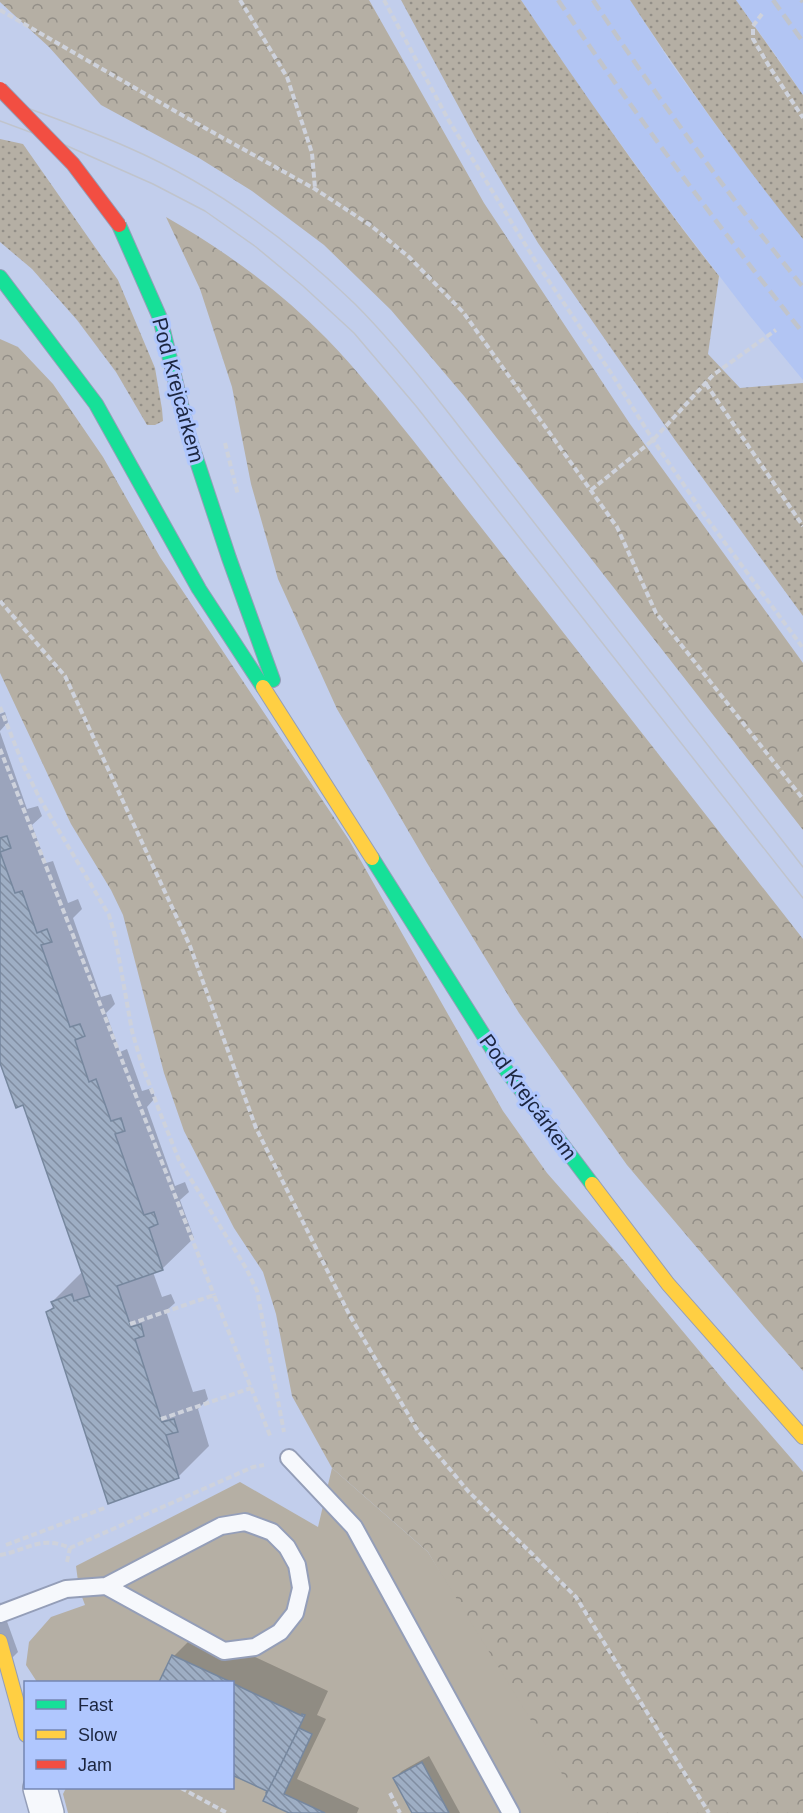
<svg xmlns="http://www.w3.org/2000/svg" width="803" height="1813" font-family="Helvetica,sans-serif">
<defs>
<pattern id="grass-dots" width="8" height="8" patternUnits="userSpaceOnUse" patternTransform="scale(1.5)"><rect width="8" height="8" fill="#b5afa4"/><path d="M2 2h.1M6 6h.1" fill="none" stroke="#928e87" stroke-width="1.8" stroke-linecap="round"/></pattern>
<pattern id="forest-crowns" width="20" height="18" patternUnits="userSpaceOnUse" patternTransform="scale(1.5)"><rect width="20" height="18" fill="#b5afa4"/><path d="M2 6a3 3 0 1 1 6 0M12 15a3 3 0 1 1 6 0" fill="none" stroke="#928e87"/></pattern>
<pattern id="building-back-hatch" width="6" height="6" patternUnits="userSpaceOnUse" patternTransform="scale(1.5)"><rect width="6" height="6" fill="#9eaec4"/><path d="M-1 5l2 2M0 0l6 6M5-1l2 2" fill="none" stroke="#808da1"/></pattern>
</defs>
<rect width="100%" height="100%" fill="#c2ceec"/>
<g fill="#b2c5f3">
<path d="M521,0H630L671,63L723,135L803,239V380L750,316L665,205L583,92Z"/>
<path d="M736,0H803V95L782,64Z"/>
</g>
<g fill="url(#grass-dots)">
<path d="M401,0H521C584,94 649,187 719,276L708,354L740,388L803,383V616L675,440L538,243L475,137Z"/>
<path d="M630,0H736L803,95V239C741,162 684,82 630,0Z"/>
<path d="M0,139L23,144L118,280L155,368L162,409L163,421L155,425H147L116,372L77,320L32,269L0,242Z"/>
</g>
<g fill="url(#forest-crowns)">
<path d="M0,0H369L484,203L630,424L803,663V830L464,396L391,310L324,245L252,191L199,158L101,105L49,47L0,2Z"/>
<path d="M166,217C224,250 279,290 326,338C357,370 384,404 412,439L803,939V1371L764,1327L627,1165L519,1013L427,863L337,709L278,579L251,484L232,387L200,289Z"/>
<path d="M0,339L18,347L53,384L103,457L160,557L349,840L503,1111L547,1173L619,1255L731,1389L803,1472V1813H579L428,1552L332,1468L292,1396L276,1314L263,1272L234,1228L184,1131L164,1073L123,915L111,890L71,824L0,673Z"/>
</g>
<path fill="#b5afa4" d="M332,1468L428,1552L540,1735L584,1813H68L63,1794L66,1788H232V1682H37L26,1665L29,1642L51,1617L85,1605L79,1589L76,1566L240,1482L318,1527Z"/>
<g fill="#0003">
<path d="M5,712L8,722L0,731V714Z"/>
<path d="M0,732L27,809L38,806L42,816L32,825L46,863L53,861L68,903L78,899L82,909L73,918L101,997L111,994L115,1004L106,1013L120,1052L127,1049L142,1091L152,1088L155,1098L147,1107L175,1186L185,1182L189,1192L180,1200L194,1238L163,1268L153,1272L162,1297L171,1294L175,1303L166,1311L193,1392L205,1389L208,1399L198,1409L209,1446L178,1477L48,1312L54,1306L52,1302L83,1271L23,1104L0,1059Z"/>
<path d="M0,1602L18,1652L0,1670Z"/>
<path d="M199,1631L328,1691L317,1715L326,1719L297,1779L359,1808L357,1813H292L270,1791L232,1773V1682H161L174,1656Z"/>
<path d="M429,1756L460,1813H414L395,1778L402,1771Z"/>
</g>
<g fill="url(#building-back-hatch)" stroke="#76879e" stroke-width="1.5">
<path d="M7,836L11,848L0,852L15,893L22,891L37,933L47,929L52,942L41,945L70,1027L80,1024L85,1036L75,1040L89,1082L96,1079L111,1121L121,1118L125,1131L115,1134L144,1215L154,1212L158,1224L149,1228L163,1270L117,1286L131,1327L141,1324L144,1336L135,1339L162,1422L174,1419L178,1432L166,1435L179,1478L108,1504L46,1312L54,1308L51,1302L72,1294L74,1301L90,1296L23,1105L16,1108L0,1063V838Z"/>
<path d="M172,1655L231,1682H159Z"/>
<path d="M232,1683L302,1716V1714L305,1715L268,1794L266,1793L267,1791L232,1775Z"/>
<path d="M299,1728L312,1734L284,1794L325,1813H289L263,1801Z"/>
<path d="M422,1762L449,1813H412L393,1778Z"/>
</g>
<g fill="none" stroke-linecap="round" stroke-linejoin="round">
<g stroke="#949eb8" stroke-width="20">
<g id="lane">
<path d="M289,1458L354,1527L511,1813"/>
<path d="M0,1614L66,1589L106,1586L221,1526L245,1522L272,1532L287,1547L297,1565L301,1588L295,1613L280,1632L255,1647L224,1651L106,1586"/>
</g>
</g>
<g stroke="#949eb8" stroke-width="36">
<path id="street" d="M40,1788L47,1813"/>
</g>
<g stroke="#949eb8" stroke-width="16">
<g id="fast">
<path d="M0,277L96,404L199,589L263,687"/>
<path d="M189,437L229,558L273,680"/>
<path d="M372,858L503,1066L592,1184"/>
</g>
</g>
<g stroke="#949eb8" stroke-width="16">
<g id="slow">
<path d="M263,687L372,858"/>
<path d="M592,1184L668,1284L803,1437"/>
<path d="M0,1641L26,1735"/>
</g>
</g>
<g stroke="#ced2dc" stroke-width="4" stroke-dasharray="6 3" stroke-linecap="butt">
<path d="M240,0L287,77L312,153L315,188"/>
<path d="M384,0L449,121L536,262L611,373L653,440L708,520L803,648"/>
<path d="M0,10L187,118L315,189L370,225L409,257L463,312L617,527L656,613L803,799"/>
<path d="M762,14L753,26V39L769,66L803,118"/>
<path d="M706,384L803,526"/>
<path d="M591,490L653,440L713,375L776,330"/>
<path d="M0,601L65,676L190,946L256,1128L350,1316L418,1431L468,1491L576,1597L709,1813"/>
<path d="M0,707L24,767L40,799L109,915L115,936L132,1031L141,1062L159,1110L179,1160L246,1268L257,1291L284,1432"/>
<path d="M0,749L214,1295"/>
<path d="M130,1324L214,1295L271,1438"/>
<path d="M161,1419L251,1388"/>
<path d="M6,1545L107,1507"/>
<path d="M0,1555C27,1550 42,1535 70,1548L253,1467L264,1465"/>
<path d="M67,1562L70,1548"/>
<path d="M181,1788L227,1813"/>
<path d="M390,1793L400,1813"/>
</g>
<use href="#lane" stroke="#f6f8fc" stroke-width="16"/>
<use href="#street" stroke="#f6f8fc" stroke-width="33"/>
<use href="#fast" stroke="#16e098" stroke-width="14"/>
<use href="#slow" stroke="#ffcf43" stroke-width="14"/>
<g stroke="#c0c4cc" stroke-width="1.5">
<path d="M0,98C43,114 86,129 127,147C212,184 289,240 355,304C388,337 418,374 447,411L803,867"/>
<path d="M0,121L65,145L153,184L205,211L256,247L303,286L354,333L416,406L803,898"/>
</g>
<g stroke="#c0c4cc" stroke-width="4.5" stroke-dasharray="12 6" stroke-linecap="butt">
<path d="M558,0C635,114 717,225 803,333"/>
<path d="M593,0C658,99 728,195 803,287"/>
<path d="M773,0L803,42"/>
<path d="M801,0L803,2"/>
</g>
<g stroke="#949eb8" stroke-width="16" stroke-linecap="butt">
<path id="fast-bridge" d="M119,225L160,318L189,437"/>
</g>
<g stroke="#949eb8" stroke-width="16" stroke-linecap="butt">
<path id="jam-bridge" d="M0,89L73,164L119,225"/>
</g>
<path stroke="#ced2dc" stroke-width="4" stroke-dasharray="6 3" stroke-linecap="butt" d="M225,443L238,495"/>
<use href="#fast-bridge" stroke="#16e098" stroke-width="14"/>
<use href="#jam-bridge" stroke="#f24e42" stroke-width="14"/>
</g>
<g text-anchor="middle" stroke-width="6" stroke-linejoin="round" paint-order="stroke">
<g font-size="21" fill="#1b253f" stroke="#b0c7fe">
<text transform="translate(178 390) rotate(75)" y="7">Pod Krejcárkem</text>
<text transform="translate(528 1097) rotate(54)" y="7">Pod Krejcárkem</text>
</g>
</g>
<rect x="24" y="1681" width="210" height="108" fill="#b0c7fe" stroke="#7486b2" stroke-width="1.5"/>
<rect x="36" y="1700" width="30" height="9" fill="#16e098" stroke="#7486b2" stroke-width="1.5"/>
<text x="78" y="1711" font-size="18" fill="#1b253f">Fast</text>
<rect x="36" y="1730" width="30" height="9" fill="#ffcf43" stroke="#7486b2" stroke-width="1.5"/>
<text x="78" y="1741" font-size="18" fill="#1b253f">Slow</text>
<rect x="36" y="1760" width="30" height="9" fill="#f24e42" stroke="#7486b2" stroke-width="1.5"/>
<text x="78" y="1771" font-size="18" fill="#1b253f">Jam</text>
</svg>
